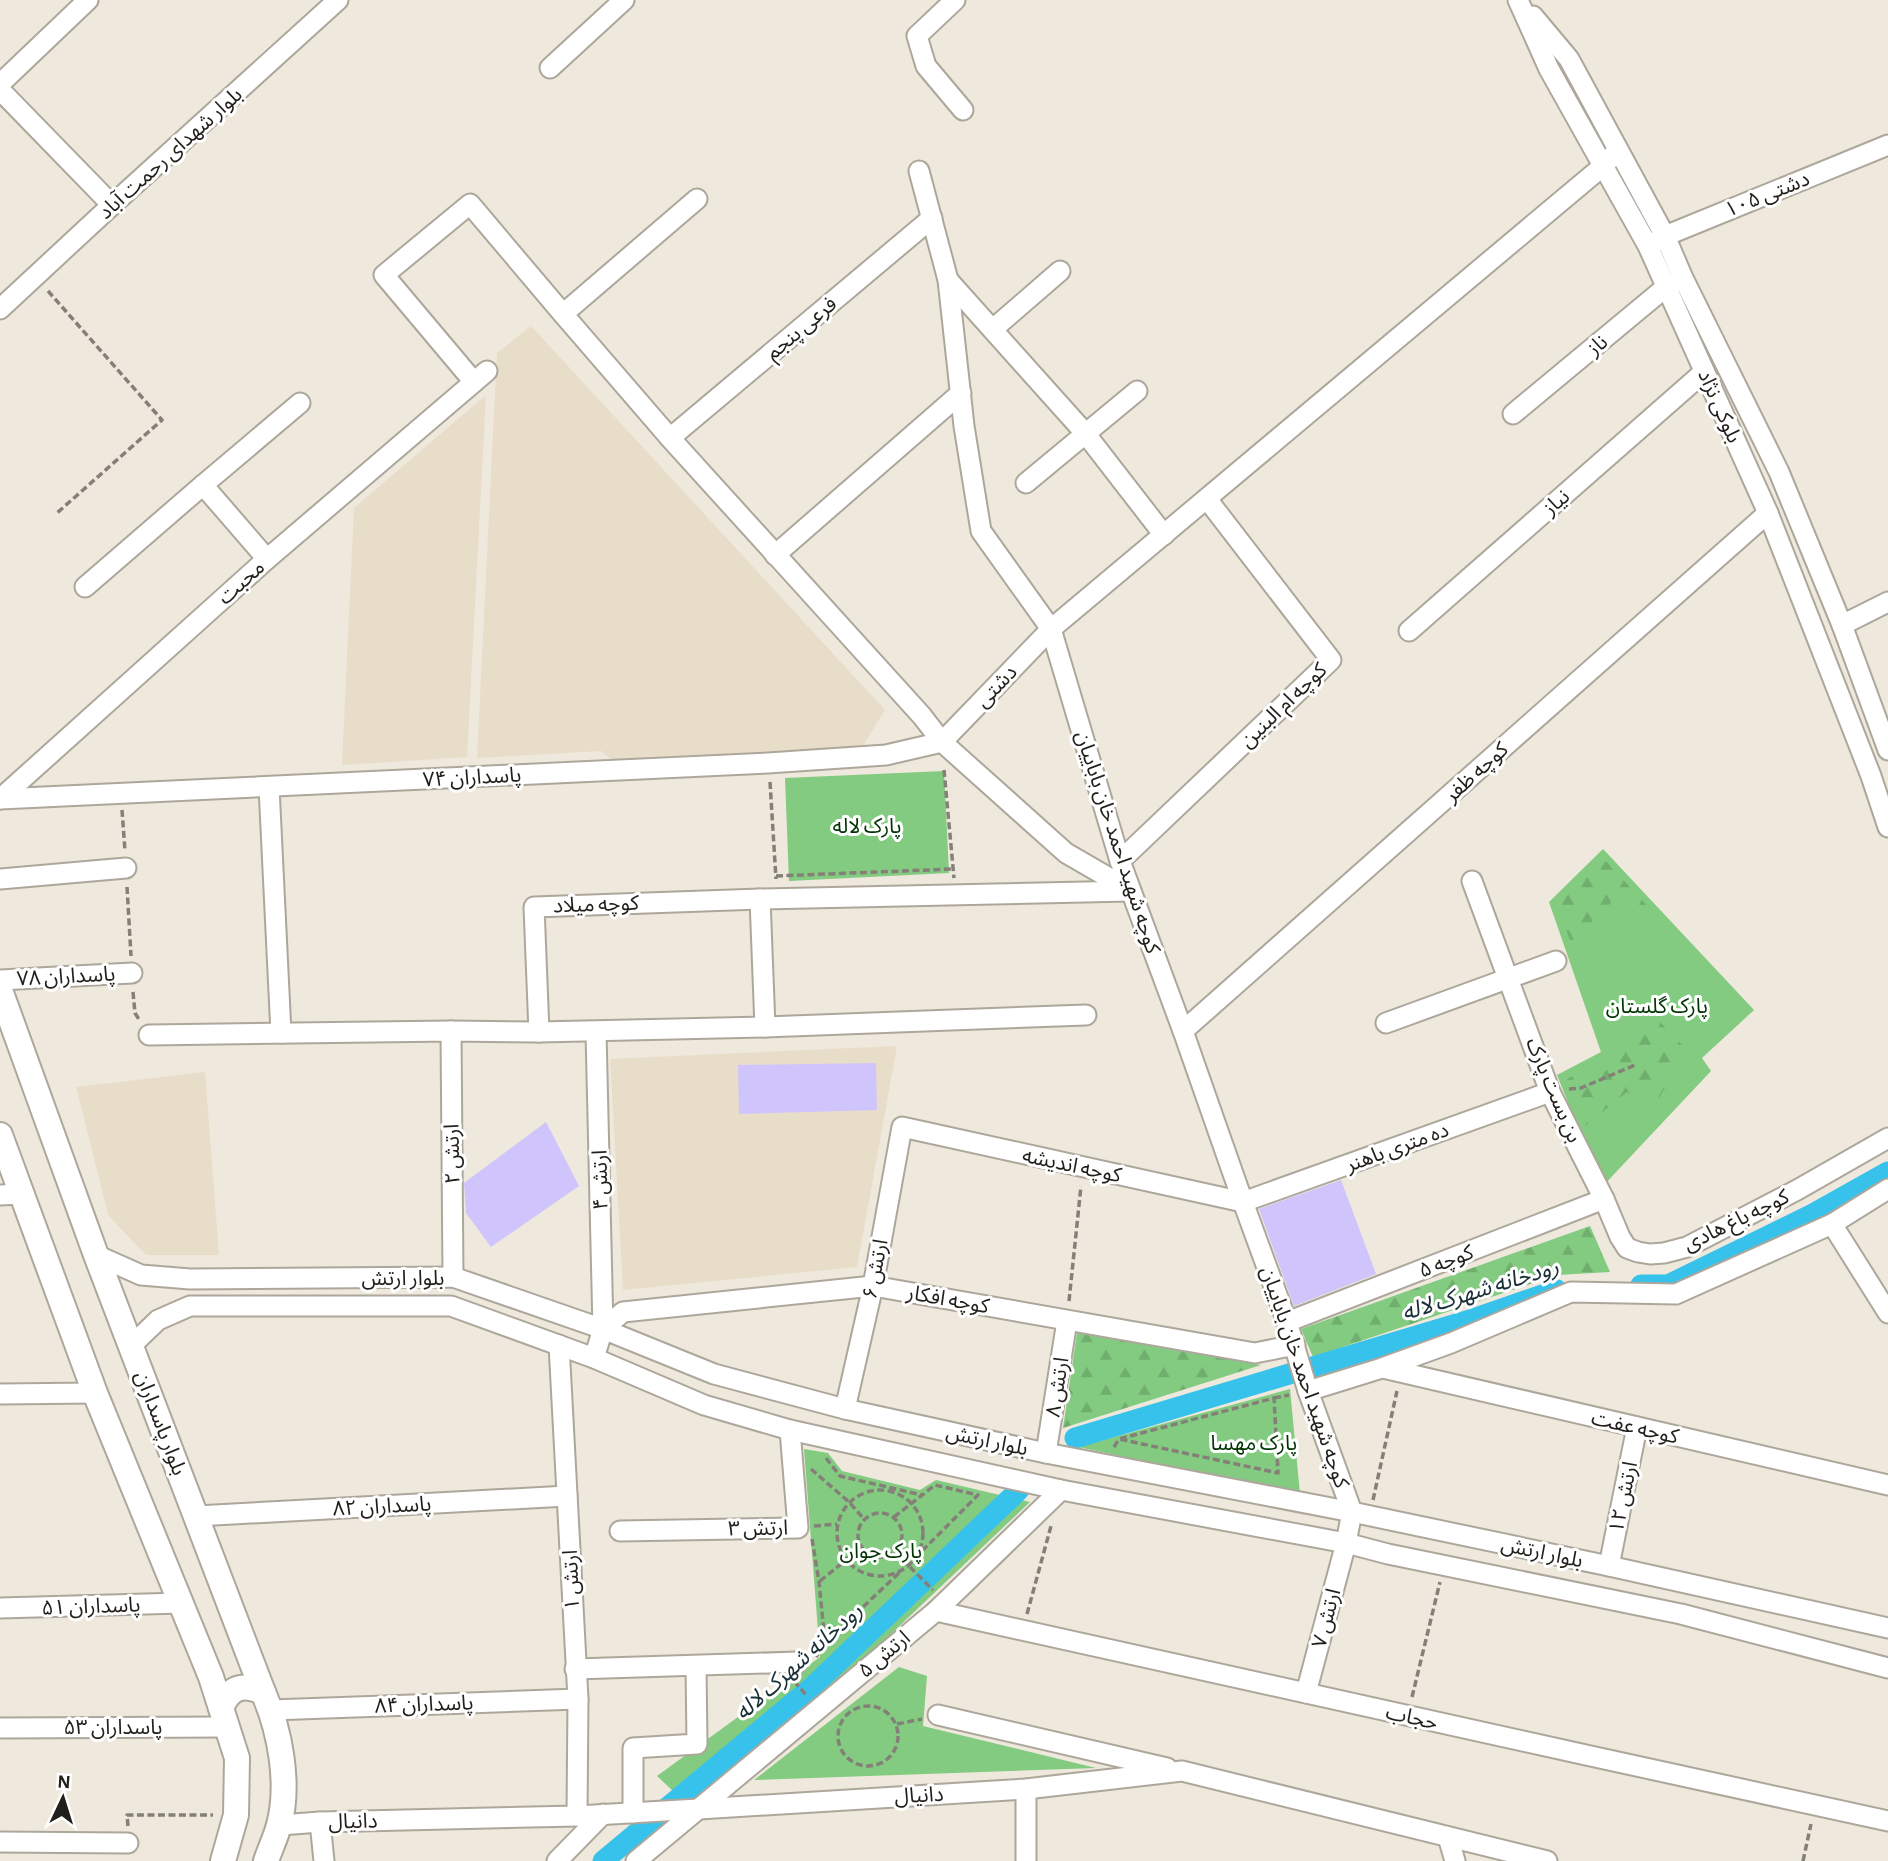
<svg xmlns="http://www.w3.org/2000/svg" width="1888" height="1861" font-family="'Alegreya Sans','Noto Sans Arabic',sans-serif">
<defs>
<pattern id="forest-firs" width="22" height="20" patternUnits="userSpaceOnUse" patternTransform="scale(1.75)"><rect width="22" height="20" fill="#82cb80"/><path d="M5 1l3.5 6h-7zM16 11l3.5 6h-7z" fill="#70ae6e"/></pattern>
</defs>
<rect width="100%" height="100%" fill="#efe8dc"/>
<g fill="#e7ddc9">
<path d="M531,326L885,710L861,749L614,762L601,751L477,758L497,353Z"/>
<path d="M486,395L467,757L342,765L354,508Z"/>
<path d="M897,1046L857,1267L623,1290L610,1059Z"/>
<path d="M205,1072L219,1255H146L108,1215L76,1087Z"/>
</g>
<g fill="#82cb80">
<path d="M944,771L949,873L789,881L785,778Z"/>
<path d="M1603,849L1754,1010L1702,1058L1711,1071L1602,1187L1557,1075L1601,1052L1549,902Z"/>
<path d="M1290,1389L1300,1494L1078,1447Z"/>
<path d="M804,1449L828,1453L842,1471L920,1490L936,1480L1030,1502L833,1689L700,1791H673L657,1776L820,1657Z"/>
<path d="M899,1667L927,1676L923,1726L1096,1768L754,1780Z"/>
</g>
<g fill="url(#forest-firs)">
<path d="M1602,857L1655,914L1648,924L1619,895L1583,930L1572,946L1556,901Z"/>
<path d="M1645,1006L1688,1051L1652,1109L1627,1092L1585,1126L1567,1079L1623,1047Z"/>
<path d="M1590,1226L1610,1272L1557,1275L1313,1357L1301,1329Z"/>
<path d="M1077,1333L1261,1365L1063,1428Z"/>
</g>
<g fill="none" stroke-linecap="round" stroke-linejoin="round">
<g stroke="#37c2ec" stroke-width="21">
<path d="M1641,1285H1668L1813,1214L1888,1172"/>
<path d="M1075,1438L1473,1319L1557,1290"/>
<path d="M603,1861L811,1688L1019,1490"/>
</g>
</g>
<g fill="#cfc5fc">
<path d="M876,1063L877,1110L739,1114L738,1065Z"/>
<path d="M546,1122L579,1186L491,1247L466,1213L464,1183Z"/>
<path d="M1341,1180L1376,1274L1294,1306L1259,1209Z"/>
</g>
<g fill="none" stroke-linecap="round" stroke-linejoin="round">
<g stroke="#ada79b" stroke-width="23">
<g id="minor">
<path d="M955,0L917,36L926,66L963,110"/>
<path d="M1518,0L1549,69L1648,246L1768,513L1871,776L1888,827"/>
<path d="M1533,16L1569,59L1665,236L1683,278L1779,472L1842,625L1888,750"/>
<path d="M550,68L624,0"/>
<path d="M0,84L88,0"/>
<path d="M0,90L112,205"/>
<path d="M919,171L948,280L964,426L981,531L1051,629L1120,861L1183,1031L1243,1202L1287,1322L1308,1391L1352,1512L1346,1543L1306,1693"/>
<path d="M697,199L563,314L670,438L922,716L942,742L1066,853L1130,890"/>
<path d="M1655,242L1665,236L1888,145"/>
<path d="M948,280L1085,433L1164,535"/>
<path d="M0,309L112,205L338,0"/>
<path d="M993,329L1060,271"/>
<path d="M474,382L384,275L470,204L563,314"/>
<path d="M1513,414L1666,287L1675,282"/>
<path d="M670,438L932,218"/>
<path d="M1026,483L1137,391"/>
<path d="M775,555L961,393"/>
<path d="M267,559L203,485L300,403"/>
<path d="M85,587L203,485"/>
<path d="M1842,625L1888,602"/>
<path d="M1409,631L1704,372"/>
<path d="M942,742L1051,629L1603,166L1617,151"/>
<path d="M269,787L281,1033"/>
<path d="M0,799L768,763L886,755L942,742"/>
<path d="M0,799L267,559L487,371"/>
<path d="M1120,861L1331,660L1207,499"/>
<path d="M0,879L126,868"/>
<path d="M1472,881L1550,1092L1604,1199L1620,1237L1627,1248L1638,1252L1650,1254L1664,1253L1687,1247L1797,1190L1888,1138"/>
<path d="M760,899L765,1027"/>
<path d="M0,980L132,973"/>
<path d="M1386,1023L1556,961"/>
<path d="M451,1031L453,1277"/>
<path d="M1183,1031L1768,513"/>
<path d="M539,1032L765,1027L1086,1015"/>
<path d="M149,1035L451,1031L539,1032L534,907L760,899L1131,891"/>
<path d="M0,1195L22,1194"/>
<path d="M1832,1224L1888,1313"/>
<path d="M96,1255L141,1275L190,1279L453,1277L603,1329L714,1374L845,1409L1046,1453L1352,1512L1609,1566L1888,1628"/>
<path d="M1287,1322L1604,1199"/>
<path d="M603,1329L623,1312L873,1286L1255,1353L1295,1345"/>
<path d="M559,1345L578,1699L577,1816"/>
<path d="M131,1346L158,1320L190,1306H451L594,1358L704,1405L790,1430L1061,1490L1346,1543L1388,1554L1681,1614L1888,1668"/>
<path d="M594,1358L603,1329L596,1032"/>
<path d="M1383,1368L1888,1485"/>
<path d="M1308,1391L1382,1368L1451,1343L1571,1292L1676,1294L1832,1224L1888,1189"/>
<path d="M0,1394L95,1393"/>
<path d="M845,1409L873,1286L902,1127L1243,1202L1550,1092"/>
<path d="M1046,1453L1067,1321"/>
<path d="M196,1516L567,1496"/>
<path d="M620,1531L798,1528L790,1430"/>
<path d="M1609,1566L1637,1427"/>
<path d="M0,1608L182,1603"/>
<path d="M936,1611L1586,1755L1888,1821"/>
<path d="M575,1669L798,1662"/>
<path d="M271,1710L578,1699"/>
<path d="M938,1715L1167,1768"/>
<path d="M0,1728L227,1727"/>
<path d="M1026,1789V1861"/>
<path d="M633,1813V1748L697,1744L696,1666"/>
<path d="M320,1822L324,1861"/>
<path d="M280,1825L320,1822L577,1816L699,1809L1026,1789L1182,1771L1547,1861"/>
<path d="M1448,1837L1455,1861"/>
<path d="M0,1842L128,1843"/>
<path d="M557,1861L603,1814"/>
<path d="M636,1861L936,1611L1061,1490"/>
</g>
</g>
<g stroke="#ada79b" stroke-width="28">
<g id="major">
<path d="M0,990L96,1255L263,1692C280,1730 290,1784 279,1825C276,1837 270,1849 266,1861"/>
<path d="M0,1135L95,1393L211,1677L237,1758L236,1815L223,1861"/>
<path d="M221,1708C230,1687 242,1683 263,1692"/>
</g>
</g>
<g stroke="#848078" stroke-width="3.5" stroke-dasharray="7 3.5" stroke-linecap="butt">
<path d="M48,291L162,420L57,513"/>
<path d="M944,770L954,878"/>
<path d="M770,782L776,879"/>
<path d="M122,810L125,851"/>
<path d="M776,876L953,869"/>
<path d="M127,887L131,956"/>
<path d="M133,992L135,1013L140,1021"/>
<path d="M1569,1089L1581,1088L1635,1065"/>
<path d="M1069,1301L1081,1186"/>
<path d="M1274,1398L1289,1395"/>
<path d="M1114,1447L1119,1439L1274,1398L1278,1473L1119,1439"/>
<path d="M826,1458L840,1476L922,1495"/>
<path d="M811,1469L849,1502L864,1519"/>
<circle cx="880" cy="1533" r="43"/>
<path d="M1373,1500L1397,1391"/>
<circle cx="880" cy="1535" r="22"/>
<path d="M894,1517L935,1485L978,1495L919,1554"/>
<path d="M814,1526L837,1524"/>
<path d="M812,1539L819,1582L825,1643L900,1572"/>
<path d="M895,1552L933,1590"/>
<path d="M820,1581L862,1547"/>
<path d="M1027,1614L1051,1526"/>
<path d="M816,1657L825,1643"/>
<path d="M794,1681L807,1696"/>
<path d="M1412,1697L1440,1582"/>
<circle cx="868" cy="1736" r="30"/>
<path d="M897,1724L922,1719"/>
<path d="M128,1826L127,1815H213"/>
<path d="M1803,1861L1811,1824"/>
</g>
<use href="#minor" stroke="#fff" stroke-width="19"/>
<use href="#major" stroke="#fff" stroke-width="24"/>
</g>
<g text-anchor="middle" stroke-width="6" stroke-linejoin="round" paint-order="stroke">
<g font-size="21" fill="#211f1a" stroke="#fff">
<text transform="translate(170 153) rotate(-42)" y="7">بلوار شهدای رحمت آباد</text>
<text transform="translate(1767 194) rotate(-22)" y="7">دشتی ۱۰۵</text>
<text transform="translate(801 328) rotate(-40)" y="7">فرعی پنجم</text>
<text transform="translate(1597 345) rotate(-40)" y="7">ناز</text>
<text transform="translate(1720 406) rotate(66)" y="7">بلوکی نژاد</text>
<text transform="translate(1556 502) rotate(-41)" y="7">نیاز</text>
<text transform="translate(241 582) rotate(-42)" y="7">محبت</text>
<text transform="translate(996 686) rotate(-46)" y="7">دشتی</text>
<text transform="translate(1283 705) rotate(-44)" y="7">کوچه ام البنین</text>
<text transform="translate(1476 772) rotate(-42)" y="7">کوچه ظفر</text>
<text transform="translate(472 777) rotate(-3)" y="7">پاسداران ۷۴</text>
<text transform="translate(1118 842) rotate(72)" y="7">کوچه شهید احمد خان باباییان</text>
<text transform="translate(596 904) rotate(-2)" y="7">کوچه میلاد</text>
<text transform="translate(66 976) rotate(-3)" y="7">پاسداران ۷۸</text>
<text transform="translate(1554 1090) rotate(67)" y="7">بن بست پارک</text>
<text transform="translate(1397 1147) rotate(-20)" y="7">ده متری باهنر</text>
<text transform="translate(452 1154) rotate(-91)" y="7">ارتش ۲</text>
<text transform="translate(1072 1165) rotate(12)" y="7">کوچه اندیشه</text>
<text transform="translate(600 1180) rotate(-91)" y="7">ارتش ۴</text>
<text transform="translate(1736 1220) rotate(-26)" y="7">کوچه باغ هادی</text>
<text transform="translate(1446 1261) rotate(-21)" y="7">کوچه ۵</text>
<text transform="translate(875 1269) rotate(-79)" y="7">ارتش ۶</text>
<text x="403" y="1285">بلوار ارتش</text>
<text transform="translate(948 1299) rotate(10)" y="7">کوچه افکار</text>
<text transform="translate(1305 1377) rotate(71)" y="7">کوچه شهید احمد خان باباییان</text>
<text transform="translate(1057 1387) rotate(-81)" y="7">ارتش ۸</text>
<text transform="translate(161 1423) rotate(69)" y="7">بلوار پاسداران</text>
<text transform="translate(1635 1427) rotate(13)" y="7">کوچه عفت</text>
<text transform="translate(987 1440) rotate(12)" y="7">بلوار ارتش</text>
<text transform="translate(1623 1497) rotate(-78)" y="7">ارتش ۱۲</text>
<text transform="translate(382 1506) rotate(-3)" y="7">پاسداران ۸۲</text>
<text transform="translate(758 1528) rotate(-1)" y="7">ارتش ۳</text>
<text transform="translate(1542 1552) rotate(12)" y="7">بلوار ارتش</text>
<text transform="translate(571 1580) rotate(-92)" y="7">ارتش ۱</text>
<text transform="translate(91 1606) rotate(-2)" y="7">پاسداران ۵۱</text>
<text transform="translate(1326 1618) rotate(-75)" y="7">ارتش ۷</text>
<text transform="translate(884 1654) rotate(-40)" y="7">ارتش ۵</text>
<text transform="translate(424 1704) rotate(-2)" y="7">پاسداران ۸۴</text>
<text transform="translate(1412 1717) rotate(13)" y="7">حجاب</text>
<text x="113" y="1734">پاسداران ۵۳</text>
<text transform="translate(919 1795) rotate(-3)" y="7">دانیال</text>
<text transform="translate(353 1821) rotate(-1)" y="7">دانیال</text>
</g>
<g font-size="21" fill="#003402" stroke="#fff">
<text x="867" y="833">پارک لاله</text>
<text x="1657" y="1013">پارک گلستان</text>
<text x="1254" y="1450">پارک مهسا</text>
<text x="881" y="1558">پارک جوان</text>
</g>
<g font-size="23" font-style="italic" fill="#192f37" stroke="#fff">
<text transform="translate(1480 1289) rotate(-17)" y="8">رودخانه شهرک لاله</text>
<text transform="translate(798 1661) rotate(-42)" y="8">رودخانه شهرک لاله</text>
</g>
</g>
<g transform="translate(63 1798) rotate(4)" stroke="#ffffff" stroke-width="5" paint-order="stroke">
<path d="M0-5L12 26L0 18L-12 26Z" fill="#211f1a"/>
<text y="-10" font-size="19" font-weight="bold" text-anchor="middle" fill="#211f1a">N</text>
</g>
</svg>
